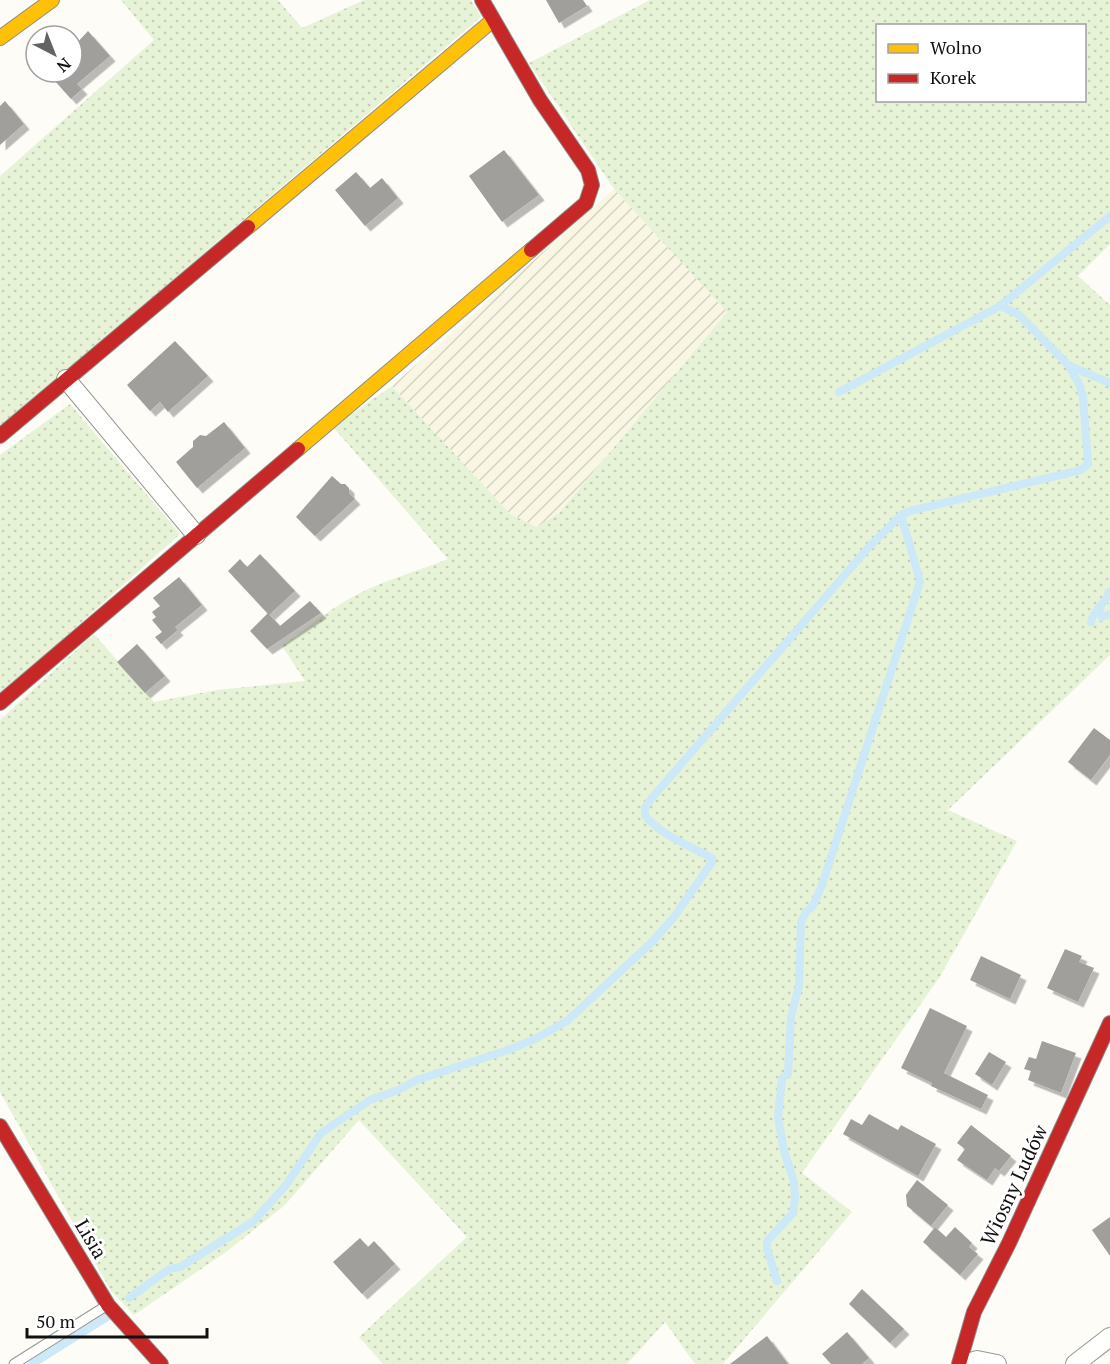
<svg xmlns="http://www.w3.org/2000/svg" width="1110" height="1364" font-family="'PT Serif',serif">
<defs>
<pattern id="farmland-furrows" width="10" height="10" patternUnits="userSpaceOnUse" patternTransform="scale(1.5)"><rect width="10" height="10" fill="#f9f7e4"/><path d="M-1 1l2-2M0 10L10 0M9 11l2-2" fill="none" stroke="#d4d3c3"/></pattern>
<pattern id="grass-dots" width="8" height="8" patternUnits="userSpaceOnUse" patternTransform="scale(1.5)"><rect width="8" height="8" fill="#e7f3d7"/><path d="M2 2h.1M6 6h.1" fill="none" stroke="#c5cfb8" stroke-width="1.8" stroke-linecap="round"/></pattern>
<filter id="shadow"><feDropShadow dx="5.5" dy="5.5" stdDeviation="0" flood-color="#0004"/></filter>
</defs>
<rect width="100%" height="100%" fill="#fdfcf7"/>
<path fill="url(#farmland-furrows)" d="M614,189L727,312L560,512L537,527L510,514L392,386Z"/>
<g fill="url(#grass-dots)" fill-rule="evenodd">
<path d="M121,0H278L302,28L364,0H471L481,17L0,427V176L154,40Z"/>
<path d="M650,0H1110V244L1078,276L1110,305V655L948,810L1017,841L939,978L802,1173L852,1212L723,1364H695L665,1322L627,1364H383L359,1337L467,1237L359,1120L284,1206L226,1252L134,1315L111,1291L0,1092V720L94,634L154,702L217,690L305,681L282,646C306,629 332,607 358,594C387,579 418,571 448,559L333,427L392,386L510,514L537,527L560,512L727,312L614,189L529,63ZM878,26H1084V100H878Z"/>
<path d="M70,404L180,534L0,695V455Z"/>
</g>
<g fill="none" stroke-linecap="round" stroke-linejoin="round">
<g stroke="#cde8f7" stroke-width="8">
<path d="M1070,366L1110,383"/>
<path d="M839,392L1000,306L1110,216"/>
<path d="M1099,609L1102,617L1110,614"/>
<path d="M1091,622C1093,610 1106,603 1110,591"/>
<path d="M777,1281L767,1249V1241L793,1213L795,1198L794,1182L784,1151L778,1117L782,1078L788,1074L791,1016L799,986L801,922L806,912L813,906L822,885L919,585L920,581L901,515L910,511L1081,470L1088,464L1083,397L1079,384L1069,366L1018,314L1000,306"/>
<path d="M129,1298L169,1269L180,1267L254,1221L286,1185L321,1133L370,1100L396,1091L417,1080L508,1050L535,1039L567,1021L652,942L674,917L712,862V858C690,846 660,835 645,815V808L651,799L867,549L901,515"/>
<path d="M32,1364L107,1317"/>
</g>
</g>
<g fill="#a19f9c" filter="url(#shadow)">
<path d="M546,0H583L587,6L559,23Z"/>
<path d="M88,31L110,56L77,84L82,89L71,99L47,72H72V45L75,42L76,44Z"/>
<path d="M5,101L24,124L0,145V106Z"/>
<path d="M504,150L539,195L502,222L469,176Z"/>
<path d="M356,172L370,188L382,178L398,198L365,226L335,190Z"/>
<path d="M175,341L208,376L168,412L160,402L150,411L127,385Z"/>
<path d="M224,422L245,448L197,488L176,462L193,447V441L200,435L206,436Z"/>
<path d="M332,476L341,484H345L349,488V493L355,499L315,536L296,517Z"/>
<path d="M260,554L295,591L269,615L228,571L240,559L247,567Z"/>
<path d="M179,577L202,605L175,627L178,630L161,644L155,637L162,632L152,620L156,617L152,612L160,606L153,598Z"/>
<path d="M310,601L321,613L267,649L250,631L268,613L280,626Z"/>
<path d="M137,644L165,676L145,693L117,662Z"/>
<path d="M1094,728L1110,740V755L1091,780L1068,762Z"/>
<path d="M1065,949L1082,956L1079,962L1094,968L1078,1002L1047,988Z"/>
<path d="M981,956L1021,975L1010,999L970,980Z"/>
<path d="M930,1008L967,1026L944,1073L988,1095L981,1109L931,1086L932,1083L901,1068Z"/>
<path d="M1042,1041L1076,1053L1061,1093L1028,1080L1031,1071L1024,1069L1029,1057L1036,1059Z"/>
<path d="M989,1052L1006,1062L992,1085L975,1074Z"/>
<path d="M869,1114L898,1130L901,1125L936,1144L918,1176L843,1134L851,1119L862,1125Z"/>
<path d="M971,1125L1011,1156L999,1171L995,1168L987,1180L957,1160L965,1149L957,1143Z"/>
<path d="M917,1180L948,1205L931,1226L907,1206L906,1195Z"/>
<path d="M1110,1217V1256L1092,1230Z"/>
<path d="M935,1227L946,1237L955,1227L972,1243L969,1247L978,1254L960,1275L923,1242Z"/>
<path d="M360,1238L368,1247L374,1241L395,1264L362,1294L333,1262Z"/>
<path d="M862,1289L904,1329L890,1343L849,1304Z"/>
<path d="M847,1332L869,1358L862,1364H831L822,1354Z"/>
<path d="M767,1336L788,1364H730Z"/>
</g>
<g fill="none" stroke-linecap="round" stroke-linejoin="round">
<g stroke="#979795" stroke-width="11">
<path id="lane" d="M14,1364L106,1306"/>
</g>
<g stroke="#979795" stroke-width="20">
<g id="street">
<path d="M66,379L196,535"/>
<path d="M965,1364L977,1360L997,1364"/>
<path d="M1075,1364L1110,1337"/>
</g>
</g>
<g stroke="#8e8d8b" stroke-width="16">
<g id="slow">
<path d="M0,38L52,0"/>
<path d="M248,227L493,20"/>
<path d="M298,449L531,250"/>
</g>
</g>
<g stroke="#8e8d8b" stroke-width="16">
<g id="jam">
<path d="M482,0L540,100L588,170L592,185L586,203L531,250"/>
<path d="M0,436L248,227"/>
<path d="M0,703L298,449"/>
<path d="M0,1126L108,1305L161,1364"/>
<path d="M959,1364L974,1312L1009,1243L1110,1023"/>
</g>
</g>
<use href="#lane" stroke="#fffffe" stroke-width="9"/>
<use href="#street" stroke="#fffffe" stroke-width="18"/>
<use href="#slow" stroke="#ffc107" stroke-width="14"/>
<use href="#jam" stroke="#c62828" stroke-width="14"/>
</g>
<g text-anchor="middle" stroke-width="6" stroke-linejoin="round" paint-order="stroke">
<g font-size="20" fill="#111" stroke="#fff">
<text transform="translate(1014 1185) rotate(-65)" y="7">Wiosny Ludów</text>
<text transform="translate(91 1239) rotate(59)" y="7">Lisia</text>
</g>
</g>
<rect x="876" y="24" width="210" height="78" fill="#ffffff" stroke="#a0a0a0" stroke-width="1.5"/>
<rect x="888" y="44" width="30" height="9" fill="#ffc107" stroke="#a0a0a0" stroke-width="1.5"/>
<text x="930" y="54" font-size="18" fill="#111111">Wolno</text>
<rect x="888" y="74" width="30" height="9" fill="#c62828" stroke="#a0a0a0" stroke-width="1.5"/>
<text x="930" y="84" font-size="18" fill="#111111">Korek</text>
<g transform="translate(54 54) rotate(138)"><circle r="28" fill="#ffffff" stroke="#a0a0a0" stroke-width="1.5"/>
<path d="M0-4.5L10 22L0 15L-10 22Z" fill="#646362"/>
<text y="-9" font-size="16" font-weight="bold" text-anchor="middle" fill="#111111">N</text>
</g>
<path d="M27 1328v9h180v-9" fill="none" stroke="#111111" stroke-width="3"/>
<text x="36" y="1328" font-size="18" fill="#111111" stroke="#ffffff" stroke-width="4.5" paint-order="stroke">50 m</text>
</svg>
